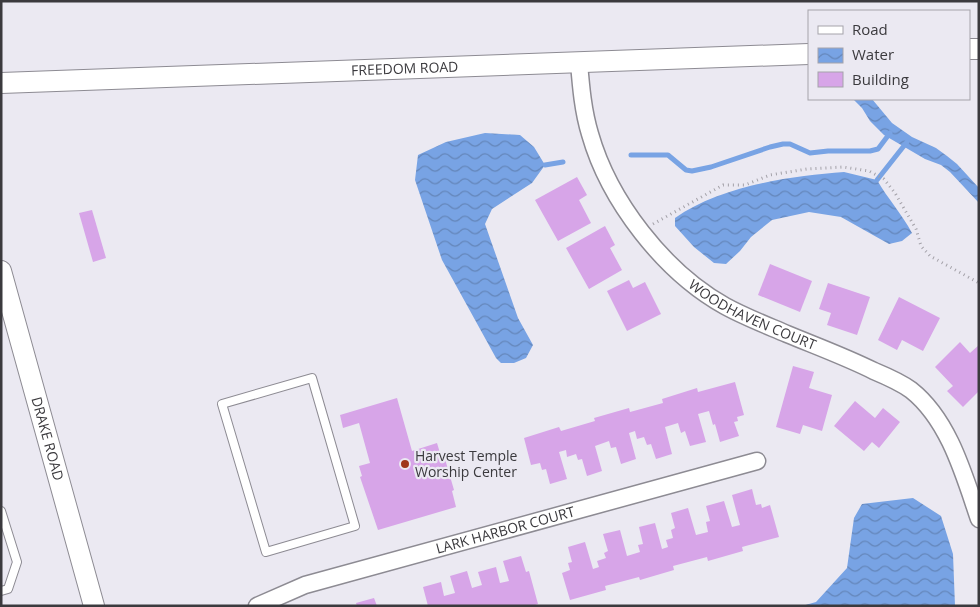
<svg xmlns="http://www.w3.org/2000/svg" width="980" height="607" font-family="'Open Sans',sans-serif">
<defs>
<pattern id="water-waves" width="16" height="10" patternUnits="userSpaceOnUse" patternTransform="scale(1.25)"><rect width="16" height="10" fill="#78a3e4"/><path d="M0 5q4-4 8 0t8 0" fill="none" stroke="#6486ba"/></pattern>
</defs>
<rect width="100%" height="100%" fill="#ebe9f2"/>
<g fill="url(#water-waves)">
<path d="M853,99H872L892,123L912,137L936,148L947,156L957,164L979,188V203L950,172L941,165L925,159L884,135L870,121L862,108Z"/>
<path d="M485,133L520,135L534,147L545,165L532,183L492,209L485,224L518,318L533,345L526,358L514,363H501L496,358L442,260L415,180L418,155L446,142Z"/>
<path d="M844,172L877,180C888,199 902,214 912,233L902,241L889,244L841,217L809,212L772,220L751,237L740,251L726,264L714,263L694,247L675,226V218C720,186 790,176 844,172Z"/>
<path d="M913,498L941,516L953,554L955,606H802L816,602L847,568L854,518L862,504Z"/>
</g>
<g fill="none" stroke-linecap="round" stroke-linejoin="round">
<g stroke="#78a3e4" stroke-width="5">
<path d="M631,155H668L686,170L692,171L711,167L770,147L783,144H790L810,153L828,151H870L878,149L890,133"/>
<path d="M545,165L563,162"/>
<path d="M877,180L907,142"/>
</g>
</g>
<g fill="#d7a5e8">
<path d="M577,177L587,195L579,200L591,223L558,241L535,200Z"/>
<path d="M92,210L106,258L93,262L79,213Z"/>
<path d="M605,226L615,245L610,248L622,270L589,289L566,248Z"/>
<path d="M770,264L812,281L800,312L758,295Z"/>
<path d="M629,280L633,288L645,282L661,314L627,331L607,291Z"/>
<path d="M828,283L870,297L857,335L827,325L831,313L819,309Z"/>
<path d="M899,297L940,318L923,351L902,340L897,350L878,340Z"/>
<path d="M960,342L970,353L979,345V391L963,407L947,391L953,386L935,367Z"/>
<path d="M793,366L814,372L809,388L832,395L822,431L803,425L800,434L776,427Z"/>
<path d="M735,382L744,415L737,417L738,421L734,422L739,436L720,442L715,424L713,425L709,411L698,414L706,442L690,446L685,431L681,433L678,423L665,427L672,454L656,459L651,444L647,445L644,437L637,439L635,431L629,433L636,459L621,464L616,447L611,448L609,441L595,446L602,471L587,476L582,459L578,460L576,454L567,457L566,450L559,452L567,479L550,484L546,469L542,470L540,463L531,465L524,438L559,427L561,431L595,421L594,418L629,408L630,412L663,403L662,399L697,388L698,392Z"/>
<path d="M397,398L412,451L437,443L440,453L443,452L454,490L452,491L456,507L378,530L360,477L362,476L359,466L370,463L359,423L343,428L340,415Z"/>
<path d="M855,401L875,418L883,408L900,422L879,448L872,442L864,451L834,426Z"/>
<path d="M752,489L756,505L761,504L762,508L770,505L779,537L742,547L743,551L708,561L707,557L673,566L674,570L640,580L639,577L605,586L606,590L570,600L562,573L570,570L568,563L572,562L568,547L585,542L593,569L599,567L597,561L606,558L604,553L608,551L603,534L620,530L627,556L640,552L638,545L643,544L639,527L655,523L662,549L668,547L666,540L673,538L671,530L675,528L671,513L688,508L696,535L708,532L706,522L710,521L706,506L724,501L732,527L740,525L732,495Z"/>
<path d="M521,556L526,572L529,571L538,604L532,606H428L423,587L441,582L444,596L455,593L450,576L467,571L472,588L482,585L478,572L496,567L500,583L509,581L503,561Z"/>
<path d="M374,598L377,606H357L356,603Z"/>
</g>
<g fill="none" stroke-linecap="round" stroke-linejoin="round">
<g stroke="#8d8b93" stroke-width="10">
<g id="service">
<path d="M312,378L355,526L266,552L222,404Z"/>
<path d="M1,511L17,562L8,589L1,591"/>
</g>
</g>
<g stroke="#8d8b93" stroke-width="19">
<g id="minor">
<path id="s1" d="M579,63C581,87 583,111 590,134C609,201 664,272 725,306C745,317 766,325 787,334C816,346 846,357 874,371C886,376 900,382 911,390C949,420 964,475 979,519"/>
<path id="s2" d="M257,606L305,585L757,461"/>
</g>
</g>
<g stroke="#8d8b93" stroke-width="22">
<g id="tertiary">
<path d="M969,49H979"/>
<path id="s3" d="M1,83L809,54"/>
<path id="s4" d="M1,271L94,606"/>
</g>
</g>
<path stroke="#a3a1a8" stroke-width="3" stroke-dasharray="1 4" stroke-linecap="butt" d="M653,224L723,185H745L770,175L807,169L843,167L869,171L884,179L895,193L916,229L921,246L930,256L979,283"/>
<use href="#service" stroke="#fff" stroke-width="8"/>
<use href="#minor" stroke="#fff" stroke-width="16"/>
<use href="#tertiary" stroke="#fff" stroke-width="20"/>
</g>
<circle fill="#9f371b" stroke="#ebe9f2" stroke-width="2" cx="405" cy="464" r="5"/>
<g text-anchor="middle" stroke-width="4.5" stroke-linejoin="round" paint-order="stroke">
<g font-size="14" fill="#3b3a3e" stroke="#ebe9f2">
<text dy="5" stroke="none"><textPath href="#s3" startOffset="404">FREEDOM ROAD</textPath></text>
<text dy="5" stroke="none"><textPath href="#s1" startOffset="324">WOODHAVEN COURT</textPath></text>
<text dy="5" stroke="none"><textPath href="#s4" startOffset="174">DRAKE ROAD</textPath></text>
<text dy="5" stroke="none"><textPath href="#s2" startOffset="260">LARK HARBOR COURT</textPath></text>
</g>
<g font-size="14" fill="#3b3a3e" stroke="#ebe9f2" text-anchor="start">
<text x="415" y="461">Harvest Temple<tspan x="415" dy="16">Worship Center</tspan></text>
</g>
</g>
<rect width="980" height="607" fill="none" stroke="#3b3a3e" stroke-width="5"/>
<rect x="808" y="10" width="162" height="90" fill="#ebe9f2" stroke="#a5a3aa"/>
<rect x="818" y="26" width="25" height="8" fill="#ffffff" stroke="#a5a3aa"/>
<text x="852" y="35" font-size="15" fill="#3b3a3e">Road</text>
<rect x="818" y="48" width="25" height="15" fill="url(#water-waves)" stroke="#a5a3aa"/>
<text x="852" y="60" font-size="15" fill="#3b3a3e">Water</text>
<rect x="818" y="72" width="25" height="15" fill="#d7a5e8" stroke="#a5a3aa"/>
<text x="852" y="85" font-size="15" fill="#3b3a3e">Building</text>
</svg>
